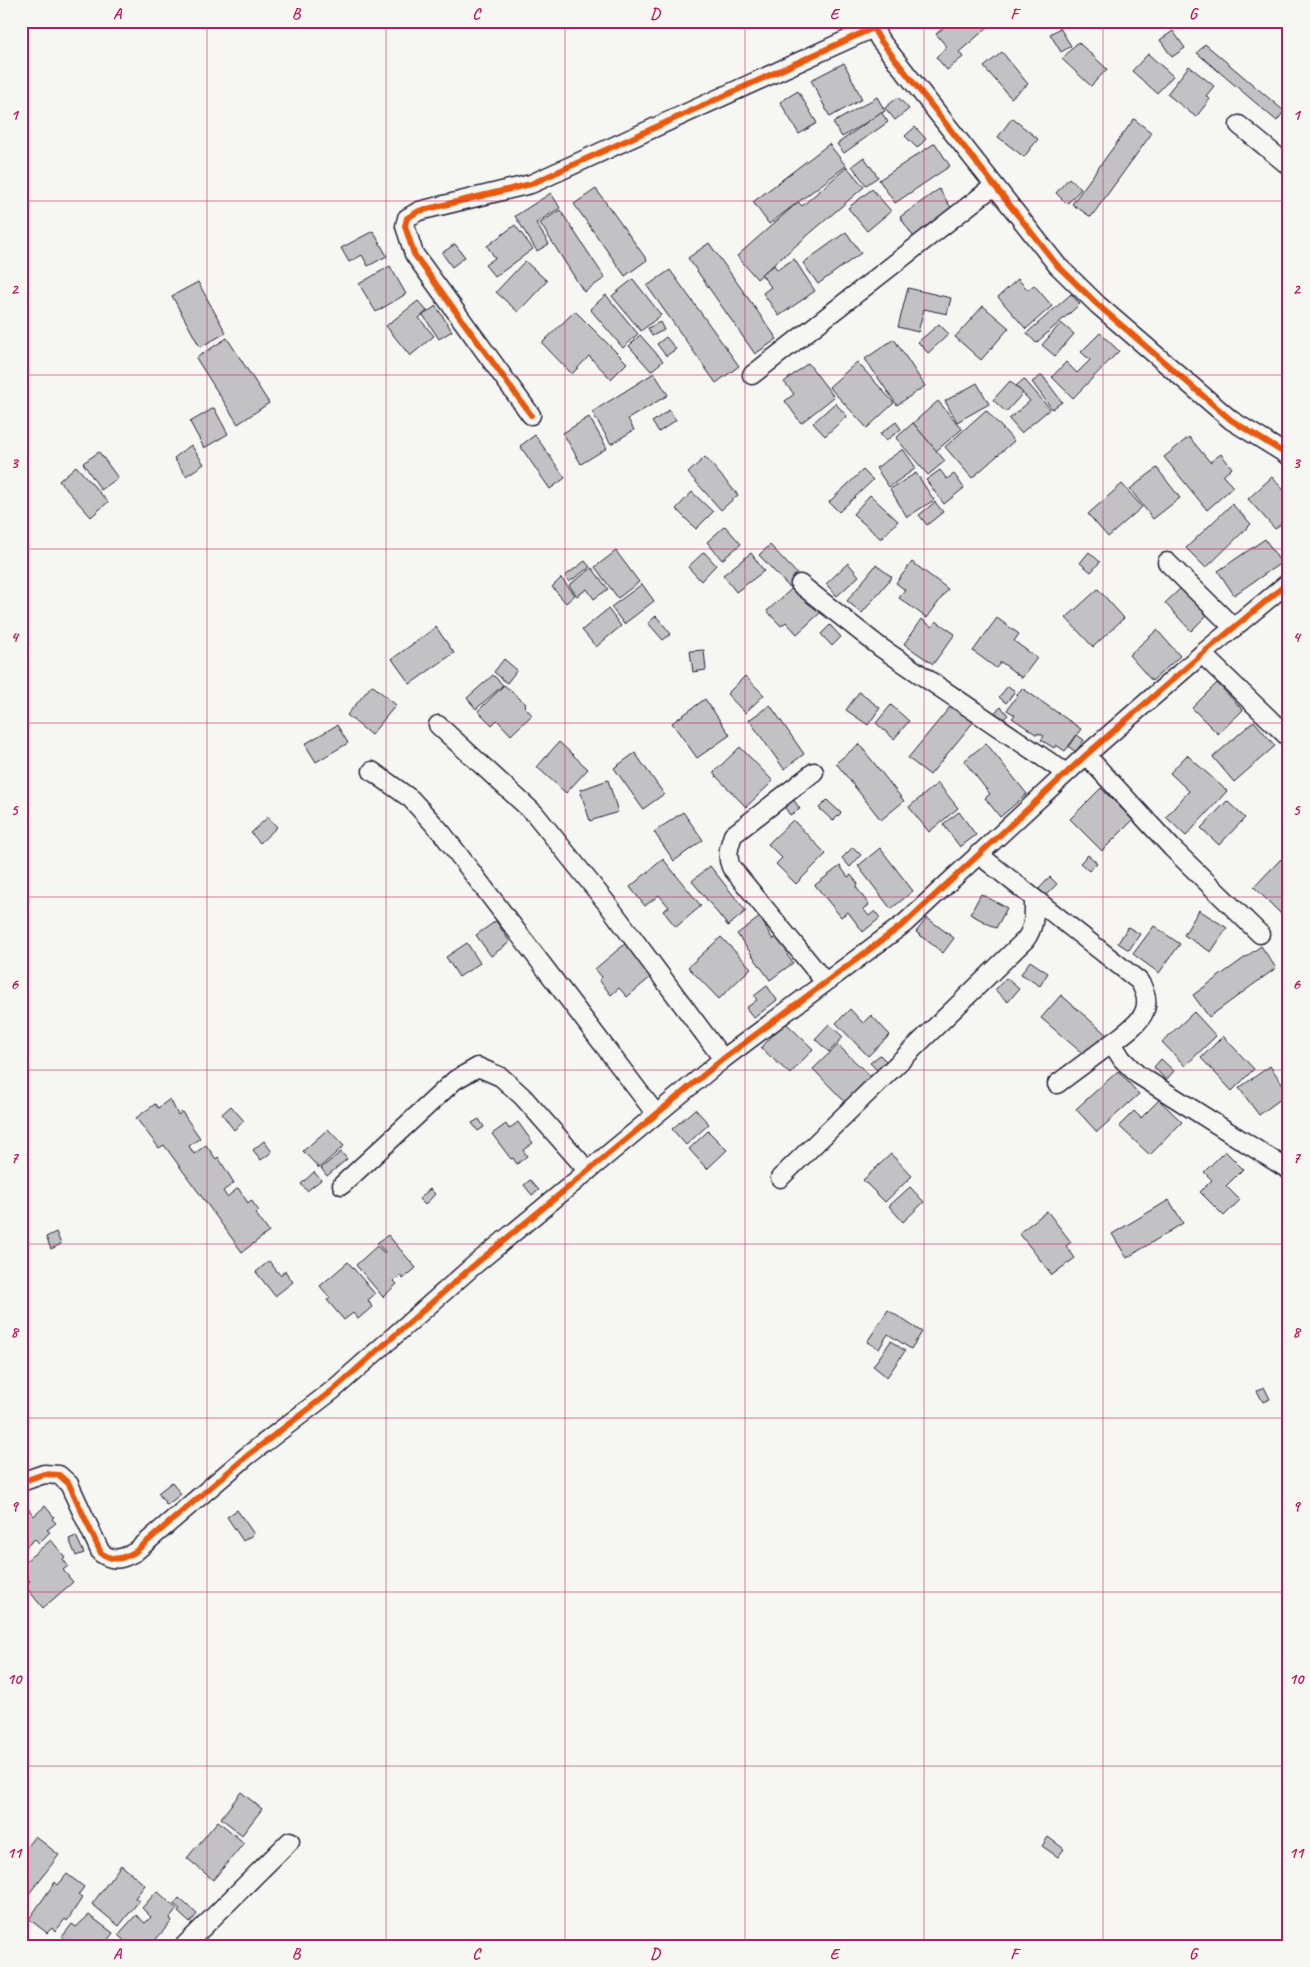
<svg xmlns="http://www.w3.org/2000/svg" width="1310" height="1967" font-family="Caveat,sans-serif">
<rect width="100%" height="100%" fill="#f6f6f2"/>
<filter id="ink" filterUnits="userSpaceOnUse"><feTurbulence type="fractalNoise" baseFrequency=".02" numOctaves="2"/><feDisplacementMap in="SourceGraphic" scale="10" xChannelSelector="R" yChannelSelector="G"/><feConvolveMatrix kernelMatrix="1 2 1 2 8 2 1 2 1" color-interpolation-filters="sRGB"/></filter>
<g filter="url(#ink)">
<g fill="#c2c2c4" stroke="#22223b">
<path d="M951,21H985L989,26L959,52L963,57L947,70L936,57L947,47L936,34Z"/>
<path d="M1060,28L1071,46L1061,52L1050,34Z"/>
<path d="M1173,31L1185,48L1172,57L1160,40Z"/>
<path d="M1078,42L1107,69L1091,86L1062,59Z"/>
<path d="M1205,44L1284,111L1277,121L1197,53Z"/>
<path d="M1002,52L1028,84L1011,98L984,67Z"/>
<path d="M1148,54L1173,76L1157,93L1132,71Z"/>
<path d="M844,63L862,99L830,117L811,80Z"/>
<path d="M1189,66L1214,86L1206,96L1210,99L1196,117L1167,94Z"/>
<path d="M798,91L817,123L799,134L780,102Z"/>
<path d="M877,97L885,111L842,137L833,123Z"/>
<path d="M898,97L909,109L895,120L885,108Z"/>
<path d="M881,112L888,122L844,153L837,144Z"/>
<path d="M1012,118L1038,139L1024,157L998,137Z"/>
<path d="M1134,119L1152,133L1091,217L1072,204Z"/>
<path d="M915,127L926,139L917,148L905,136Z"/>
<path d="M935,143L950,166L895,203L879,180Z"/>
<path d="M829,144L846,166L769,224L753,202Z"/>
<path d="M864,157L878,177L866,185L852,166Z"/>
<path d="M847,167L864,187L757,279L737,256L798,202L802,206Z"/>
<path d="M1069,178L1081,189L1067,204L1056,193Z"/>
<path d="M596,189L647,260L625,276L574,204Z"/>
<path d="M872,189L891,211L867,231L848,208Z"/>
<path d="M939,189L954,212L915,239L900,217Z"/>
<path d="M551,193L560,208L536,223L549,244L537,251L515,216Z"/>
<path d="M560,210L605,278L584,292L540,223Z"/>
<path d="M515,225L533,249L495,277L485,265L495,258L487,246Z"/>
<path d="M373,231L387,256L368,266L362,255L349,262L341,248Z"/>
<path d="M846,232L861,253L818,284L803,263Z"/>
<path d="M709,243L777,339L755,354L688,258Z"/>
<path d="M455,244L465,257L452,267L442,253Z"/>
<path d="M794,259L815,291L779,316L763,293L771,287L761,274L774,265L777,270Z"/>
<path d="M525,261L547,281L518,312L496,292Z"/>
<path d="M390,266L406,294L376,312L359,284Z"/>
<path d="M670,270L739,366L716,383L647,286Z"/>
<path d="M633,279L661,315L641,331L612,296Z"/>
<path d="M1018,279L1028,290L1034,285L1052,306L1026,329L998,297Z"/>
<path d="M198,282L226,333L200,347L172,296Z"/>
<path d="M908,288L951,298L947,314L924,309L918,332L898,327Z"/>
<path d="M1071,294L1080,304L1036,343L1027,333Z"/>
<path d="M606,295L638,334L623,348L590,309Z"/>
<path d="M418,301L427,311L419,318L434,336L410,356L386,326Z"/>
<path d="M436,306L452,331L439,339L423,315Z"/>
<path d="M983,306L1009,328L981,360L955,337Z"/>
<path d="M575,311L627,363L611,379L589,356L572,374L542,343Z"/>
<path d="M660,322L664,330L652,336L648,328Z"/>
<path d="M1061,323L1074,334L1055,356L1042,345Z"/>
<path d="M939,324L949,334L928,353L918,342Z"/>
<path d="M1100,333L1119,351L1073,398L1052,377L1066,362L1077,373L1090,360L1081,352Z"/>
<path d="M640,335L663,361L651,371L629,346Z"/>
<path d="M666,337L676,349L666,356L657,344Z"/>
<path d="M227,338L269,403L238,424L196,358Z"/>
<path d="M894,339L925,386L897,405L865,359Z"/>
<path d="M857,362L894,403L867,428L829,387Z"/>
<path d="M808,363L834,397L801,423L785,401L794,394L784,382Z"/>
<path d="M654,373L668,395L628,419L634,430L611,444L592,412Z"/>
<path d="M1042,375L1062,402L1052,409L1032,382Z"/>
<path d="M1024,379L1050,409L1021,433L1009,419L1030,401L1016,386Z"/>
<path d="M1010,381L1023,393L1006,412L993,400Z"/>
<path d="M977,383L989,404L957,422L945,401Z"/>
<path d="M938,401L962,429L936,451L913,423Z"/>
<path d="M835,403L847,416L825,436L813,423Z"/>
<path d="M214,408L228,434L204,448L190,422Z"/>
<path d="M669,410L676,420L659,432L652,422Z"/>
<path d="M986,410L1014,441L972,478L945,447Z"/>
<path d="M589,417L607,448L581,464L563,433Z"/>
<path d="M896,422L901,429L886,441L880,434Z"/>
<path d="M913,423L945,461L928,475L896,438Z"/>
<path d="M535,435L565,478L550,489L520,446Z"/>
<path d="M1189,437L1210,462L1221,454L1232,468L1223,476L1233,487L1207,510L1164,457Z"/>
<path d="M191,445L204,464L186,476L174,458Z"/>
<path d="M903,449L916,468L889,487L876,468Z"/>
<path d="M99,452L118,478L101,490L83,463Z"/>
<path d="M705,457L738,495L721,510L688,473Z"/>
<path d="M76,466L108,502L91,517L59,481Z"/>
<path d="M1157,468L1180,498L1153,519L1130,489Z"/>
<path d="M863,470L873,480L839,512L829,502Z"/>
<path d="M940,470L947,479L954,474L964,488L944,504L926,480Z"/>
<path d="M916,473L934,500L907,517L890,489Z"/>
<path d="M1272,477L1289,496V517L1275,529L1248,499Z"/>
<path d="M1122,484L1142,507L1108,537L1088,514Z"/>
<path d="M692,492L713,512L696,529L676,509Z"/>
<path d="M870,495L898,521L881,539L853,514Z"/>
<path d="M935,502L943,512L927,525L919,515Z"/>
<path d="M1232,504L1251,524L1206,568L1186,548Z"/>
<path d="M725,526L741,544L722,560L707,542Z"/>
<path d="M1289,532V549L1280,540Z"/>
<path d="M1265,539L1281,563L1234,595L1218,571Z"/>
<path d="M770,545L801,578L790,588L759,555Z"/>
<path d="M616,551L639,582L618,598L595,567Z"/>
<path d="M704,552L716,565L701,581L688,567Z"/>
<path d="M1089,552L1100,562L1091,572L1080,563Z"/>
<path d="M751,553L764,571L736,592L723,575Z"/>
<path d="M585,561L590,567L569,582L565,576Z"/>
<path d="M912,562L948,589L927,618L899,598L905,590L896,583Z"/>
<path d="M848,563L859,576L837,596L826,584Z"/>
<path d="M876,565L892,577L862,613L847,601Z"/>
<path d="M592,568L608,589L594,599L587,589L577,596L569,585Z"/>
<path d="M561,578L575,595L566,603L552,587Z"/>
<path d="M642,584L654,601L624,624L611,607Z"/>
<path d="M796,585L821,612L797,634L786,622L781,626L767,611Z"/>
<path d="M1183,586L1209,613L1191,631L1165,603Z"/>
<path d="M1098,589L1124,618L1093,647L1066,618Z"/>
<path d="M608,609L621,626L596,647L582,630Z"/>
<path d="M656,616L671,634L663,640L648,623Z"/>
<path d="M997,618L1019,634L1014,641L1037,658L1022,678L1001,662L996,668L973,651Z"/>
<path d="M921,619L932,627L936,621L955,634L933,664L904,644Z"/>
<path d="M830,625L841,637L832,646L821,634Z"/>
<path d="M436,627L454,653L410,684L392,659Z"/>
<path d="M1157,630L1180,656L1152,681L1129,655Z"/>
<path d="M704,650L706,670L693,672L690,651Z"/>
<path d="M504,659L517,670L507,683L494,672Z"/>
<path d="M493,675L503,685L476,709L467,698Z"/>
<path d="M745,676L764,695L745,713L727,694Z"/>
<path d="M1217,683L1243,710L1218,734L1192,708Z"/>
<path d="M372,685L396,705L371,735L347,715Z"/>
<path d="M504,685L526,704L524,706L532,715L511,735L497,720L492,725L478,711Z"/>
<path d="M1008,686L1015,691L1006,703L999,697Z"/>
<path d="M1022,688L1081,729L1065,751L1056,745L1054,748L1041,740L1044,736L1038,733L1037,735L1012,718L1015,715L1007,710Z"/>
<path d="M859,692L880,708L868,725L846,710Z"/>
<path d="M705,699L730,735L697,758L672,723Z"/>
<path d="M954,702L975,720L930,775L908,758Z"/>
<path d="M770,705L804,754L784,769L749,720Z"/>
<path d="M891,705L909,721L894,739L876,723Z"/>
<path d="M1001,707L1008,715L1000,722L993,714Z"/>
<path d="M1254,721L1275,746L1234,782L1213,757Z"/>
<path d="M337,725L348,743L316,762L305,744Z"/>
<path d="M1077,735L1084,740L1076,752L1069,747Z"/>
<path d="M559,742L588,769L566,793L537,767Z"/>
<path d="M986,743L1027,794L1000,817L985,798L990,794L964,761Z"/>
<path d="M859,744L904,801L881,820L836,763Z"/>
<path d="M740,747L773,781L746,807L713,773Z"/>
<path d="M635,753L664,794L643,809L614,768Z"/>
<path d="M1187,755L1227,791L1186,836L1166,817L1189,791L1170,773Z"/>
<path d="M608,780L618,812L590,821L580,790Z"/>
<path d="M938,783L958,808L929,832L909,807Z"/>
<path d="M1101,788L1133,820L1102,851L1070,819Z"/>
<path d="M793,799L800,809L790,815L783,805Z"/>
<path d="M827,800L841,813L833,821L819,808Z"/>
<path d="M1227,801L1245,818L1219,845L1201,828Z"/>
<path d="M683,812L703,840L674,861L654,832Z"/>
<path d="M959,812L976,835L960,847L943,824Z"/>
<path d="M268,817L277,827L260,843L251,833Z"/>
<path d="M793,820L826,854L796,884L776,864L782,858L768,844Z"/>
<path d="M853,847L861,855L850,867L842,858Z"/>
<path d="M880,848L913,891L891,909L858,866Z"/>
<path d="M1088,855L1097,863L1089,871L1080,863Z"/>
<path d="M663,859L701,906L676,927L663,911L669,907L659,895L645,906L630,887Z"/>
<path d="M1281,859L1289,867V909L1282,915L1254,887Z"/>
<path d="M710,866L746,911L728,926L692,881Z"/>
<path d="M840,866L848,877L851,875L858,884L856,887L869,905L863,909L869,916L875,911L880,918L863,932L848,912L841,917L815,885Z"/>
<path d="M1050,877L1057,884L1043,898L1037,891Z"/>
<path d="M981,894L1007,908L996,928L970,914Z"/>
<path d="M1199,910L1227,928L1211,952L1184,935Z"/>
<path d="M760,917L773,940L777,936L789,953L787,955L793,963L770,980L737,934Z"/>
<path d="M927,918L954,938L943,953L916,932Z"/>
<path d="M496,921L510,942L491,956L476,935Z"/>
<path d="M1154,926L1180,944L1159,973L1133,954Z"/>
<path d="M1128,927L1140,934L1129,950L1118,943Z"/>
<path d="M721,937L751,968L719,999L688,967Z"/>
<path d="M467,943L480,963L459,977L446,957Z"/>
<path d="M626,943L644,964L642,966L651,977L627,997L619,988L611,995L599,980L602,977L595,969Z"/>
<path d="M1261,946L1276,968L1209,1017L1193,995Z"/>
<path d="M1030,961L1048,973L1040,986L1021,974Z"/>
<path d="M1006,978L1019,989L1008,1002L995,990Z"/>
<path d="M767,986L777,1000L754,1018L746,1008L757,1000L754,996Z"/>
<path d="M1061,995L1108,1036L1089,1059L1041,1018Z"/>
<path d="M850,1009L863,1023L871,1015L890,1035L868,1056L836,1023Z"/>
<path d="M1194,1012L1216,1036L1185,1066L1162,1042Z"/>
<path d="M785,1022L813,1049L790,1074L761,1048Z"/>
<path d="M829,1024L843,1037L829,1052L815,1039Z"/>
<path d="M1223,1036L1254,1069L1232,1091L1201,1058Z"/>
<path d="M838,1045L873,1079L847,1104L813,1069Z"/>
<path d="M880,1055L887,1062L878,1071L870,1063Z"/>
<path d="M1161,1059L1174,1071L1166,1080L1154,1067Z"/>
<path d="M1270,1066L1289,1093L1259,1115L1239,1088Z"/>
<path d="M1118,1071L1139,1094L1097,1132L1076,1109Z"/>
<path d="M170,1099L178,1115L182,1112L200,1138L189,1146L194,1154L206,1145L216,1159L218,1157L234,1183L223,1191L227,1197L238,1188L248,1203L251,1200L259,1211L256,1214L269,1232L242,1252L164,1145L159,1148L136,1118L155,1104L158,1108Z"/>
<path d="M1159,1100L1182,1122L1150,1155L1119,1126L1134,1111L1141,1118Z"/>
<path d="M231,1106L244,1121L234,1130L222,1114Z"/>
<path d="M695,1109L709,1124L686,1145L672,1129Z"/>
<path d="M479,1119L484,1127L478,1131L472,1123Z"/>
<path d="M518,1122L533,1143L523,1150L527,1156L517,1164L513,1158L511,1159L492,1134L506,1124L509,1129Z"/>
<path d="M328,1129L344,1146L319,1168L303,1151Z"/>
<path d="M708,1131L727,1150L707,1169L689,1149Z"/>
<path d="M264,1141L272,1152L261,1160L253,1150Z"/>
<path d="M1225,1151L1243,1169L1226,1186L1240,1200L1224,1216L1200,1192L1212,1180L1204,1172Z"/>
<path d="M341,1152L347,1159L327,1176L321,1168Z"/>
<path d="M891,1154L912,1176L885,1202L863,1180Z"/>
<path d="M314,1172L321,1180L307,1191L301,1184Z"/>
<path d="M530,1180L539,1190L532,1195L524,1185Z"/>
<path d="M910,1187L924,1202L903,1222L889,1206Z"/>
<path d="M430,1189L435,1194L425,1205L419,1199Z"/>
<path d="M1169,1200L1183,1223L1127,1258L1112,1234Z"/>
<path d="M1047,1211L1071,1242L1066,1246L1075,1258L1052,1275L1019,1233Z"/>
<path d="M56,1232L61,1244L51,1249L46,1237Z"/>
<path d="M388,1235L416,1268L403,1279L400,1275L394,1281L397,1284L383,1297L356,1265L377,1246L384,1253L385,1252L377,1243Z"/>
<path d="M269,1261L280,1275L285,1271L293,1282L275,1296L256,1272Z"/>
<path d="M348,1262L375,1294L368,1300L372,1307L358,1319L353,1313L344,1320L327,1300L330,1298L320,1286Z"/>
<path d="M888,1310L922,1332L911,1349L888,1334L879,1349L867,1342Z"/>
<path d="M891,1341L905,1351L887,1377L873,1366Z"/>
<path d="M1264,1387L1270,1399L1263,1402L1257,1391Z"/>
<path d="M172,1482L181,1494L167,1505L158,1493Z"/>
<path d="M45,1506L54,1517L52,1519L56,1523L47,1530L50,1532L39,1543L35,1539L21,1551V1512L27,1507L34,1516Z"/>
<path d="M237,1510L254,1534L243,1541L227,1517Z"/>
<path d="M76,1536L84,1553L76,1556L69,1539Z"/>
<path d="M51,1540L65,1557L63,1559L68,1566L63,1570L73,1582L43,1608L25,1586L30,1581L21,1571V1565Z"/>
<path d="M241,1792L262,1809L242,1835L221,1818Z"/>
<path d="M218,1821L244,1843L213,1880L187,1858Z"/>
<path d="M35,1836L59,1855L21,1904V1868L25,1871L26,1869L21,1865V1854Z"/>
<path d="M1048,1837L1064,1849L1058,1857L1042,1846Z"/>
<path d="M121,1865L145,1885L135,1898L139,1901L119,1926L92,1904Z"/>
<path d="M67,1874L84,1887L78,1895L82,1898L67,1921L65,1919L55,1932L52,1928L47,1933L29,1919L55,1882L58,1885Z"/>
<path d="M157,1891L177,1909L170,1918L172,1921L150,1946H130L118,1935L136,1915L145,1923L151,1917L142,1908Z"/>
<path d="M179,1898L197,1914L190,1923L178,1912L180,1909L174,1904Z"/>
<path d="M89,1915L113,1933L103,1946H61L66,1940L62,1937L72,1924L76,1927Z"/>
</g>
<g fill="none" stroke-linecap="round" stroke-linejoin="round">
<g stroke="#22223b" stroke-width="21">
<g id="minor">
<path d="M869,21L880,40L1057,265L1098,305L1231,420L1289,456"/>
<path d="M1239,125L1289,166"/>
<path d="M752,375L994,186"/>
<path d="M531,415L414,254L405,226L407,218L419,211L531,184L873,28"/>
<path d="M1167,562L1234,628"/>
<path d="M800,584L880,647L1066,773"/>
<path d="M1202,654L1289,738"/>
<path d="M438,725L535,814L609,906L723,1059"/>
<path d="M1086,755L1172,848L1260,934"/>
<path d="M372,771L411,799L442,833L656,1114"/>
<path d="M814,772L733,835C729,847 726,855 731,867L825,982"/>
<path d="M978,854L1139,981C1159,1012 1134,1026 1112,1043L1122,1059L1137,1074L1289,1170"/>
<path d="M1057,1084L1112,1043"/>
<path d="M780,1178L1025,940C1035,927 1034,915 1034,899"/>
<path d="M342,1185L455,1080L478,1067L501,1077L523,1097L588,1171"/>
<path d="M21,1482L44,1474L59,1475L69,1484L101,1553C114,1562 122,1559 135,1552L247,1456L333,1390L472,1267L723,1059L905,923L1086,755L1202,654L1289,582"/>
<path d="M184,1946L290,1841"/>
</g>
</g>
<use href="#minor" stroke="#f6f6f2" stroke-width="18"/>
<g stroke="#f6f6f2" stroke-width="9">
<g id="cycleway">
<path d="M869,21L880,40L1057,265L1098,305L1231,420L1289,456"/>
<path d="M531,415L414,254L405,226L407,218L419,211L531,184L873,28"/>
<path d="M21,1482L44,1474L59,1475L69,1484L101,1553C114,1562 122,1559 135,1552L247,1456L333,1390L472,1267L723,1059L905,923L1086,755L1202,654L1289,582"/>
</g>
</g>
<use href="#cycleway" stroke="#e8590c" stroke-width="6"/>
</g>
</g>
<path fill="none" stroke="#c2185b" stroke-width="1" stroke-opacity="0.55" d="M207,21V1946M386,21V1946M565,21V1946M745,21V1946M924,21V1946M1103,21V1946M21,201H1289M21,375H1289M21,549H1289M21,723H1289M21,897H1289M21,1070H1289M21,1244H1289M21,1418H1289M21,1592H1289M21,1766H1289"/>
<rect width="1310" height="1967" fill="none" stroke="#f6f6f2" stroke-width="55"/>
<rect x="28" y="28" width="1254" height="1912" fill="none" stroke="#c2185b" stroke-width="2"/>
<g font-size="16" text-anchor="middle" font-weight="bold" fill="#c2185b">
<text x="117" y="19">A</text>
<text x="296" y="19">B</text>
<text x="476" y="19">C</text>
<text x="655" y="19">D</text>
<text x="834" y="19">E</text>
<text x="1014" y="19">F</text>
<text x="1193" y="19">G</text>
<text x="14" y="120">1</text>
<text x="1296" y="120">1</text>
<text x="14" y="294">2</text>
<text x="1296" y="294">2</text>
<text x="14" y="468">3</text>
<text x="1296" y="468">3</text>
<text x="14" y="642">4</text>
<text x="1296" y="642">4</text>
<text x="14" y="815">5</text>
<text x="1296" y="815">5</text>
<text x="14" y="989">6</text>
<text x="1296" y="989">6</text>
<text x="14" y="1163">7</text>
<text x="1296" y="1163">7</text>
<text x="14" y="1337">8</text>
<text x="1296" y="1337">8</text>
<text x="14" y="1511">9</text>
<text x="1296" y="1511">9</text>
<text x="14" y="1684">10</text>
<text x="1296" y="1684">10</text>
<text x="14" y="1858">11</text>
<text x="1296" y="1858">11</text>
<text x="117" y="1959">A</text>
<text x="296" y="1959">B</text>
<text x="476" y="1959">C</text>
<text x="655" y="1959">D</text>
<text x="834" y="1959">E</text>
<text x="1014" y="1959">F</text>
<text x="1193" y="1959">G</text>
</g>
</svg>
